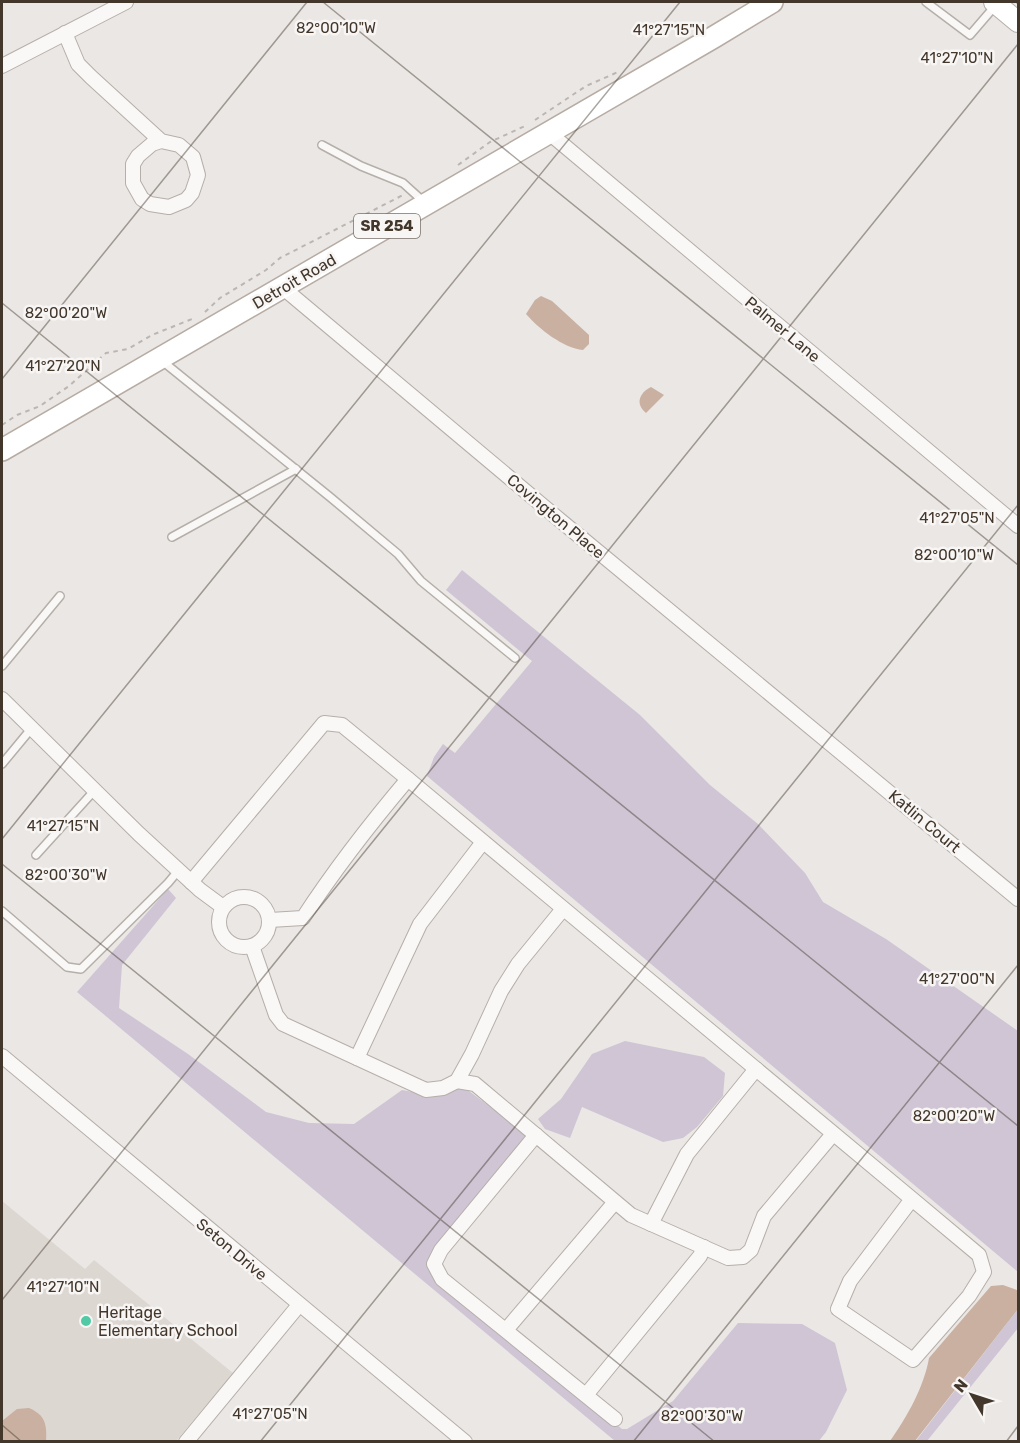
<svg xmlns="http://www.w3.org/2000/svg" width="1020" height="1443" font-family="Rubik,sans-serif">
<rect width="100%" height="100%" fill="#ebe7e4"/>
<path fill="#ddd7d2" d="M2,1201L85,1269L94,1260L233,1373L176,1441H2Z"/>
<g fill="#cfc5d5">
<path d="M462,570L640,715L710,785L758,824L805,873L823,902L886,939L1018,1031V1272L427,776L434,757L443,744L455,753L532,661L446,590Z"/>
<path d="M168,889L176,898L122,965L119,1008L188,1054L266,1112L309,1123L354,1124L402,1090L424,1094L465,1088L529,1136L429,1263L482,1316L622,1429H627L673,1401L738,1323L802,1324L835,1343L847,1390L826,1432L818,1442L615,1441L77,992Z"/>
<path d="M625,1041L704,1057L725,1073L723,1096L697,1127L683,1138L663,1142L582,1107L570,1138L545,1129L538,1119L561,1099L592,1054Z"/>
<path d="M1018,1309V1328L927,1441L915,1442Z"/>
</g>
<g fill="#c9b0a1">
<path d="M541,296L552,301L589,335V344L583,350C563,348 539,329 526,314L535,300Z"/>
<path d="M651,387L664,395L646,413C635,404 639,393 651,387Z"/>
<path d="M1003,1285L1017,1290L1018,1309L915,1441H890C907,1417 924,1387 929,1358L991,1286Z"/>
<path d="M29,1408C45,1415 47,1424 46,1441H2V1421L17,1409Z"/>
</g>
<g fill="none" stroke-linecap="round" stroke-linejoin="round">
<g stroke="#b5afa9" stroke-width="10">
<g id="lane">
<path d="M926,2L970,35L995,6"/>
<path d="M322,145L361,166L403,183L424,202"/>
<path d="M161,360L330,497L398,554L421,581L515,658"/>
<path d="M172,537L296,469"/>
<path d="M2,666L60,596"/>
<path d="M2,764L31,729"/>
<path d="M36,855L94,791"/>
<path d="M2,911L67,967L81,969L168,883L178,871"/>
</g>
</g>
<g stroke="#b5afa9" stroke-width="16">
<g id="street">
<path d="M65,33L78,64L91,77L161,141L179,145L193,157L198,175L192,193L186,200L169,207L150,204L142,199L133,183V164L138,156L152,144L161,141"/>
<path d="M2,66L126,2"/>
<path d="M548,132L1018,526"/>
<path d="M282,287L561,521L1018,899"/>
<path d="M2,699L139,834L200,890L223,907"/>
<path d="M191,882L324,723L342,725L408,779L912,1199L979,1255L984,1272L969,1296L913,1360L838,1309L850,1281L912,1199"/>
<circle cx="244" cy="922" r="25"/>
<path d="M270,920L303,918C335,869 370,824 408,779"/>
<path d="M252,946L276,1015L283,1024L426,1090L443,1088L457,1081L472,1054L501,991L518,964L563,909"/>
<path d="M2,1056L465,1442"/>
<path d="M357,1058L420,924L483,842"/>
<path d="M457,1081L475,1084L631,1215L728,1258L743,1257L751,1250L764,1216L833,1134"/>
<path d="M536,1135L441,1250L434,1264L442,1279L615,1419"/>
<path d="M651,1224L687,1154L756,1069"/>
<path d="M506,1330L615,1202"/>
<path d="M586,1395L700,1256L704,1247"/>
<path d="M186,1442L299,1305"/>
</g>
</g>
<g stroke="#b5afa9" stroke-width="22">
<path id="secondary" d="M994,2L1018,22"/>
</g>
<g stroke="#b7aca4" stroke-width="24">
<path id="primary" d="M2,450L714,37L772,2"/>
</g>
<g stroke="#bcb6b2" stroke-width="2" stroke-dasharray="4.5 4.5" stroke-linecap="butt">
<path d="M535,120L586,86L618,72"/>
<path d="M458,165L490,142L525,126"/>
<path d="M205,312L220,298L266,270L280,258L403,195"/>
<path d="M2,425L17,415L40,406L69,386L106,353L128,349L152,335L192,319"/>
</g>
<use href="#lane" stroke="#faf8f7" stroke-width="7"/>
<use href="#street" stroke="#faf8f7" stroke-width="14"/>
<use href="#secondary" stroke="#fff" stroke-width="20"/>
<use href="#primary" stroke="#fff" stroke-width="21"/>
</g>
<path fill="none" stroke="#43372c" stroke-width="1.5" stroke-opacity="0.45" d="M323,2L1018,565M1016,2L1018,4M2,303L1018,1126M2,379L307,2M2,839L680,2M2,864L715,1442M2,1300L1018,44M2,1425L22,1442M260,1442L1018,505M633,1442L1018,965M1006,1442L1018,1426"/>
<circle fill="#4fcaa5" stroke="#f8f6f4" stroke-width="2" cx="86" cy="1321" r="6"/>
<g text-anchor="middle" stroke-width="5" stroke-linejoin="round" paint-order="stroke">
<rect fill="#f8f6f4" stroke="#797068" stroke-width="1.5" x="354" y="214" width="66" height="24" rx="4.5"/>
<g font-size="15" font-weight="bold" fill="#43372c">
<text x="387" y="231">SR 254</text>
</g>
<g font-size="16" fill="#43372c" stroke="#f8f6f4">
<text transform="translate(294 281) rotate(-30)" y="6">Detroit Road</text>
<text transform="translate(783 329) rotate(40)" y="6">Palmer Lane</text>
<text transform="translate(556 516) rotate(40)" y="6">Covington Place</text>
<text transform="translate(925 821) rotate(40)" y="6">Katlin Court</text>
<text transform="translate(232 1249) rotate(40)" y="6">Seton Drive</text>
</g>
<g font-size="16" fill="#43372c" stroke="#f8f6f4" text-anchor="start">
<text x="98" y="1318">Heritage<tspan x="98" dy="18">Elementary School</tspan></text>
</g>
</g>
<g font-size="15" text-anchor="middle" fill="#43372c" stroke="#f8f6f4" stroke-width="5" stroke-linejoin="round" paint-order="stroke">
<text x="336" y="33">82°00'10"W</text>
<text x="669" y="35">41°27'15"N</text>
<text x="957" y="63">41°27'10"N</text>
<text x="66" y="318">82°00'20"W</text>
<text x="63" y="371">41°27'20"N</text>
<text x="957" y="523">41°27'05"N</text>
<text x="954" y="560">82°00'10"W</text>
<text x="63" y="831">41°27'15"N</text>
<text x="66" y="880">82°00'30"W</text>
<text x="957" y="984">41°27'00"N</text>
<text x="954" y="1121">82°00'20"W</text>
<text x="63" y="1292">41°27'10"N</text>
<text x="270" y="1419">41°27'05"N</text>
<text x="702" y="1421">82°00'30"W</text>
</g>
<rect width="1020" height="1443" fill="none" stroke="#43372c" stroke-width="6"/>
<g transform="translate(972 1395) rotate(309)" stroke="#f8f6f4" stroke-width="4.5" paint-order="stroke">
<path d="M0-4.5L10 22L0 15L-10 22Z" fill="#43372c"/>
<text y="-9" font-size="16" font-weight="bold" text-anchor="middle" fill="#43372c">N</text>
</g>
</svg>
